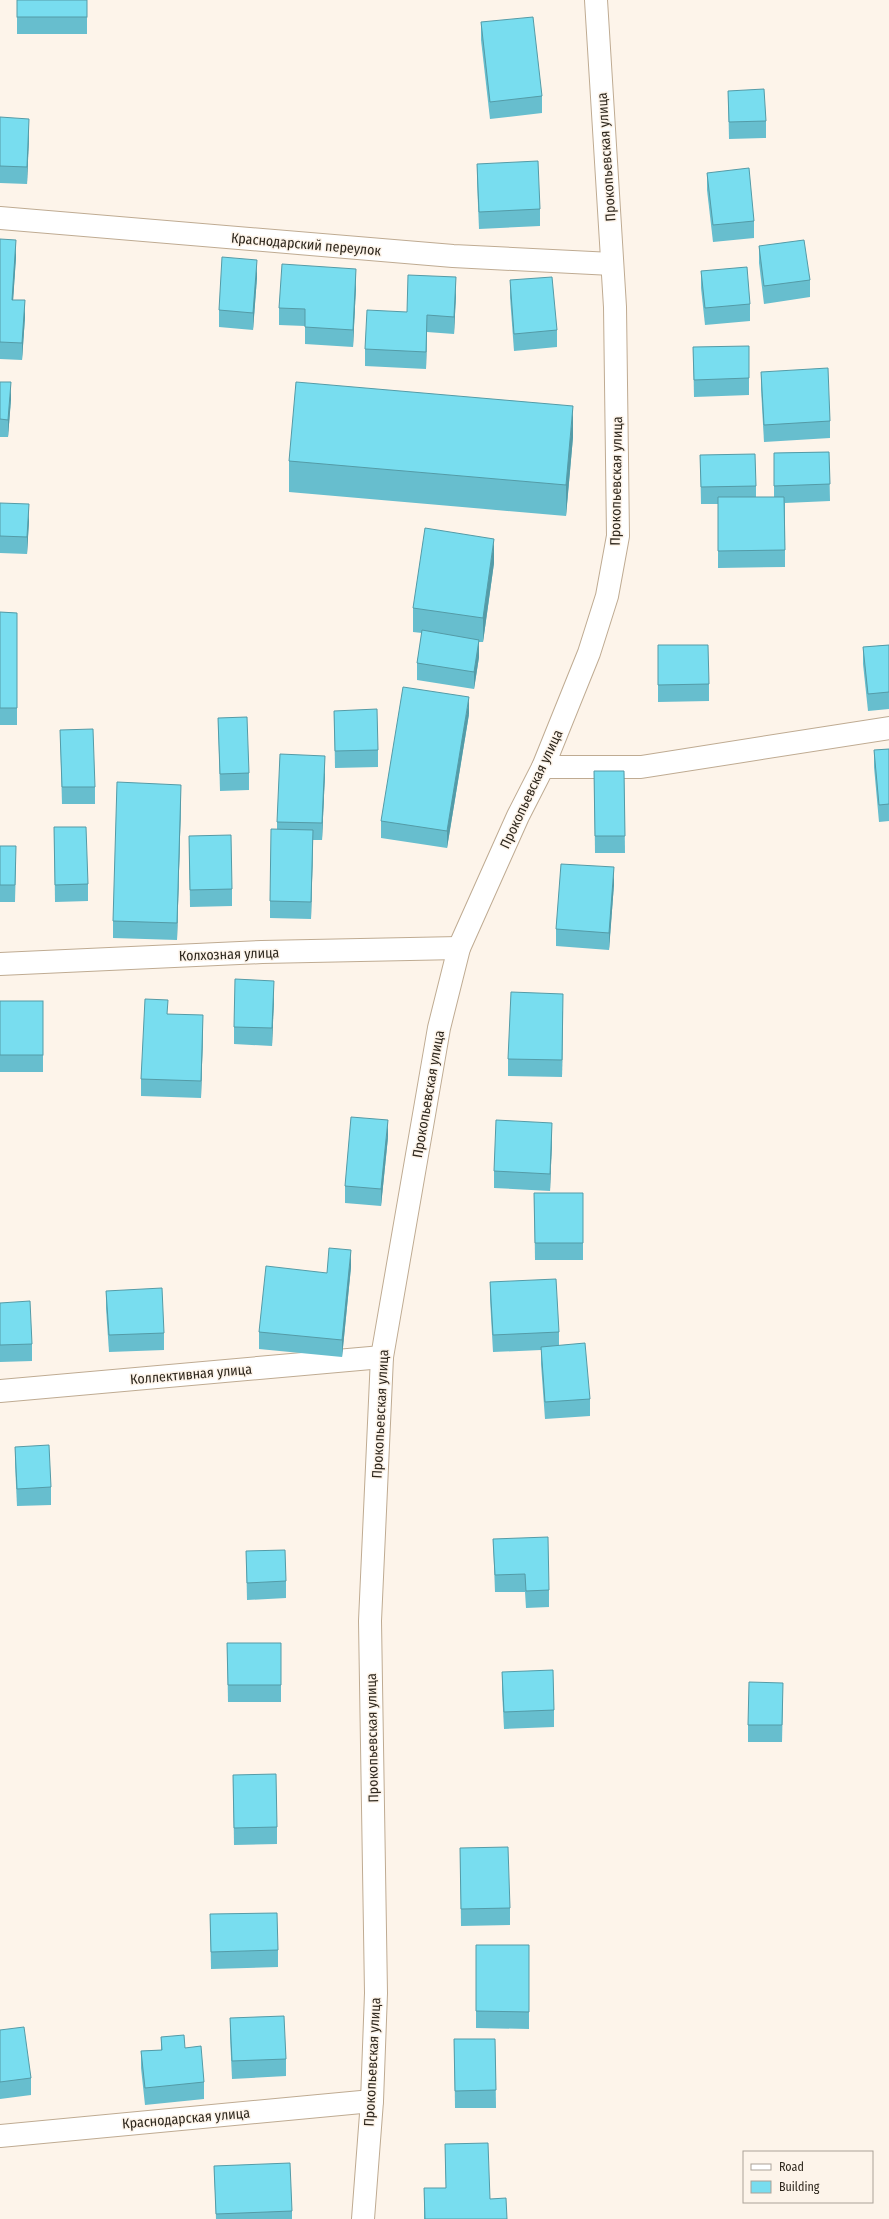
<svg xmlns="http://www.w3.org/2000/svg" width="889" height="2219" font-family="'Fira Sans Condensed',sans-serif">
<rect width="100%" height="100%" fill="#fdf4ea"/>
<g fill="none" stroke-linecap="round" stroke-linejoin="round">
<g stroke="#bfab92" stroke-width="24">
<g id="minor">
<path d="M0,218L453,256L612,264"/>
<path d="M543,767H641L889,728"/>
<path d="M0,964L262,952L459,948"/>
<path d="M0,1391L382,1357"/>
<path d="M0,2136L372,2101"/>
</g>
</g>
<g stroke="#bfab92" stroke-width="24">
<path id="major" d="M363,2219L372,2101L376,1993L370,1621L382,1357L439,1028L459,948L518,816L543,767L589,653L607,596L618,536L615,307L596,0"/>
</g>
<use href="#minor" stroke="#fff" stroke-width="22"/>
<use href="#major" stroke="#fff" stroke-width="22"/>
</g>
<g fill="#67bece">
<rect x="17" y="0" width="70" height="34"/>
<path d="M481,22L542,96V113L490,119L481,40Z"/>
<path d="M728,91L766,121V138L729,139Z"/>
<path d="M0,117L29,136L27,184L0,183Z"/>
<path d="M477,164L540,209V226L479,229L477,181Z"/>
<path d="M707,173L754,221V238L713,242L707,190Z"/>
<path d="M0,239L16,257L13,300L25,317L22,360L0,359Z"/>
<path d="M759,246L810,280V297L764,304L759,263Z"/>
<path d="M701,271L750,304V321L705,325L701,288Z"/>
<path d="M257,277L253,330L219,327V310Z"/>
<path d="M510,280L557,330V347L514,351L510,297Z"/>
<path d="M356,286L353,347L305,344V326L279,325V308Z"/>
<path d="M456,294L454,334L427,332L426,369L365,366V349L407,312Z"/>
<path d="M693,347L749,378V395L694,397Z"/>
<path d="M761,372L830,421V438L764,442L761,389Z"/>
<path d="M0,382L11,399L8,437H0Z"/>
<path d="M573,437L566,516L289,492V461Z"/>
<path d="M829,452L830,501L785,503V567L718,568V504H701L700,455L756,486V497H774V453Z"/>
<path d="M0,503L29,521L27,554L0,553Z"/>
<path d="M494,563L483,642H479V657L474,689L417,680V663L422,633L413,632V608Z"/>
<path d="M0,612L17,613V725H0Z"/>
<path d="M889,645V709L868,711L863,664V647Z"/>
<path d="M658,662L709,684V701L658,702Z"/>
<path d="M334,711L378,750V767L335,768Z"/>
<path d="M469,714L447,848L381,838V821Z"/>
<path d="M218,718L249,773V790L220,791Z"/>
<path d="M60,730L95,787V804H62Z"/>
<path d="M889,749V821L879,822L874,767V750Z"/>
<path d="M594,771H624L625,853H595Z"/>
<path d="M325,773L322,840H313L311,919L270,918V901L277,830V822Z"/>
<path d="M181,802L177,940L113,938V921Z"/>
<path d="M54,827L88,884V901L55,902Z"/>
<path d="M189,836L232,889V906L190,907Z"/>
<path d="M0,846L16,863L15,902H0Z"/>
<path d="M614,884L609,950L556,946V929Z"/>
<path d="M274,998L272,1046L234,1044V1027Z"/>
<rect x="0" y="1001" width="43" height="71"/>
<path d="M563,1011L562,1077L508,1076V1059Z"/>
<path d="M168,1014L203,1032L201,1098L141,1096V1079Z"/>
<path d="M388,1137L381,1206L345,1203V1186Z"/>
<path d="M552,1140L550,1191L494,1188V1171Z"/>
<path d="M534,1193H583V1260H535Z"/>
<path d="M351,1267L342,1357L259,1349V1332L327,1273Z"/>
<path d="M490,1282L559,1332V1345L590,1399V1416L545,1419L541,1364V1350L493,1352L490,1299Z"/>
<path d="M106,1291L164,1333V1350L109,1352L106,1308Z"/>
<path d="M0,1303L32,1344V1361L0,1362Z"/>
<path d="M15,1447L51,1487V1505L17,1506L15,1464Z"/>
<path d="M493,1539L549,1590V1607L526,1608L525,1592H495Z"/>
<path d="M246,1551L286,1581V1598L247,1600Z"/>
<path d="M227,1643H281V1702H228Z"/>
<path d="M502,1672L554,1710V1727L504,1729L502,1690Z"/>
<path d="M783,1700L782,1742H748V1725Z"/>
<path d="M233,1775L277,1827V1844L234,1845Z"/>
<path d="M460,1848L510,1908V1925L461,1926Z"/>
<path d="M210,1914L278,1950V1967L211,1969Z"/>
<path d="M476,1945H529V2029L476,2028Z"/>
<path d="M230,2018L286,2059V2076L232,2079L230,2036Z"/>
<path d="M0,2030L31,2078V2095L0,2099Z"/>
<path d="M161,2037L204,2082V2099L145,2105L141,2068V2051L161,2050Z"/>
<path d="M454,2039H495L496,2108H455Z"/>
<path d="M445,2144L490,2199L507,2219H424V2188H446Z"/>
<path d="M214,2166L292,2211V2219H216Z"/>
</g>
<g fill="#549ba7">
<path d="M29,119V136L27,184V167Z"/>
<path d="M16,240V257L12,317V300Z"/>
<path d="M257,260V277L253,330V313Z"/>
<path d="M356,269V286L353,347V330Z"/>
<path d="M456,277V294L454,334V317Z"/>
<path d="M25,300V317L22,360V343Z"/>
<path d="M427,315V332L426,369V352Z"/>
<path d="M11,382V399L8,437V420Z"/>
<path d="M573,406V437L566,516V485Z"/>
<path d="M29,504V521L27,554V537Z"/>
<path d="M494,539V563L483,642V618Z"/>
<path d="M479,640V657L474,689V672Z"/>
<path d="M469,697V714L447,848V831Z"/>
<path d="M325,756V773L322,840V823Z"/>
<path d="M181,785V802L177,940V923Z"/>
<path d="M313,830V847L311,919V902Z"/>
<path d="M614,867V884L609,950V933Z"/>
<path d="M274,981V998L272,1046V1028Z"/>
<path d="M563,994V1011L562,1077V1060Z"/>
<path d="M203,1015V1032L201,1098V1081Z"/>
<path d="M388,1120V1137L381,1206V1189Z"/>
<path d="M552,1123V1140L550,1191V1174Z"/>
<path d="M351,1250V1267L342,1357V1340Z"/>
</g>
<g fill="#78ddef" stroke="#549ba7">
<rect x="17" y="0" width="70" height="17"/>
<path d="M533,17L542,96L490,102L481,22Z"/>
<path d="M764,89L766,121L729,122L728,91Z"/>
<path d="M0,117L29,119L27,167L0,166Z"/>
<path d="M538,161L540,209L479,212L477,164Z"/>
<path d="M749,168L754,221L713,225L707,173Z"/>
<path d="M0,239L16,240L12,300H25L22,343L0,342Z"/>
<path d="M804,240L810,280L764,286L759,246Z"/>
<path d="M222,257L257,260L253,313L219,310Z"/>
<path d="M282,264L356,269L353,330L305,327V309L279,308Z"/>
<path d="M747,267L750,304L705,308L701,271Z"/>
<path d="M408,275L456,277L454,317L427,315L426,352L365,349L367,310L407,312Z"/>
<path d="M552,277L557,330L514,334L510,280Z"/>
<path d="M749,346V378L694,380L693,347Z"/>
<path d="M828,368L830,421L764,425L761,372Z"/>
<path d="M0,382H11L8,420L0,419Z"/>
<path d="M296,382L573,406L566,485L289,461Z"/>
<path d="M829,452L830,484L774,486V453Z"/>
<path d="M755,454L756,486L701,487L700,455Z"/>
<path d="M718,497H784L785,550L718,551Z"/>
<path d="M0,503L29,504L27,537L0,536Z"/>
<path d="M425,528L494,539L483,618L413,608Z"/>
<path d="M0,612L17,613V708H0Z"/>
<path d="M422,630L479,640L474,672L417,663Z"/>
<path d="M658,645H708L709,684L658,685Z"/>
<path d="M889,645V692L868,694L863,647Z"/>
<path d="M403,687L469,697L447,831L381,821Z"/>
<path d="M377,709L378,750L335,751L334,711Z"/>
<path d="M247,717L249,773L220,774L218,718Z"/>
<path d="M93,729L95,787H62L60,730Z"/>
<path d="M889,749V804L879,805L874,750Z"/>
<path d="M280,754L325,756L322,823L277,822Z"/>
<path d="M594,771H624L625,836H595Z"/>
<path d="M117,782L181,785L177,923L113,921Z"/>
<path d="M54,827H86L88,884L55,885Z"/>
<path d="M271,829L313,830L311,902L270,901Z"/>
<path d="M231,835L232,889L190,890L189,836Z"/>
<path d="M0,846H16L15,885H0Z"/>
<path d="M561,864L614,867L609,933L556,929Z"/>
<path d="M235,979L274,981L272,1028L234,1027Z"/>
<path d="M511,992L563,994L562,1060L508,1059Z"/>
<path d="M145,999L168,1000L167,1014L203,1015L201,1081L141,1079Z"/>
<rect x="0" y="1001" width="43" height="54"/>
<path d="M351,1117L388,1120L381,1189L345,1186Z"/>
<path d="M496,1120L552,1123L550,1174L494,1171Z"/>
<path d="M534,1193H583V1243H535Z"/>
<path d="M329,1248L351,1250L342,1340L259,1332L266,1266L327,1273Z"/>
<path d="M556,1279L559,1332L493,1335L490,1282Z"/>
<path d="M162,1288L164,1333L109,1335L106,1291Z"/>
<path d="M30,1301L32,1344L0,1345V1303Z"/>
<path d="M585,1343L590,1399L545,1402L541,1347Z"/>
<path d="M49,1445L51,1487L17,1489L15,1447Z"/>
<path d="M548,1537L549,1590L526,1591L525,1574L495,1575L493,1539Z"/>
<path d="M285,1550L286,1581L247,1583L246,1551Z"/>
<path d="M227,1643H281V1685H228Z"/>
<path d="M553,1670L554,1710L504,1712L502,1672Z"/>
<path d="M749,1682L783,1683L782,1725H748Z"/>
<path d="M276,1774L277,1827L234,1828L233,1775Z"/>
<path d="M508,1847L510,1908L461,1909L460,1848Z"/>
<path d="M277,1913L278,1950L211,1952L210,1914Z"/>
<path d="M476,1945H529V2012L476,2011Z"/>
<path d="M284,2016L286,2059L232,2061L230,2018Z"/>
<path d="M24,2027L31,2078L0,2082V2030Z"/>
<path d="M184,2035L185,2048L201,2046L204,2082L145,2088L141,2051L162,2050L161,2037Z"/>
<path d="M454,2039H495L496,2090L455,2091Z"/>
<path d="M488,2143L490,2199L506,2198L507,2219H425L424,2188H446L445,2144Z"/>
<path d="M290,2163L292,2211L216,2214L214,2166Z"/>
</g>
<g text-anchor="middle" stroke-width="3" stroke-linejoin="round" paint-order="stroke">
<g font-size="14" fill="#2f281e" stroke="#fdf4ea">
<text transform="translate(606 157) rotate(-94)" y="5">Прокопьевская улица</text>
<text transform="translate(306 244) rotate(5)" y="5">Краснодарский переулок</text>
<text transform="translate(616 481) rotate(-89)" y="5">Прокопьевская улица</text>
<text transform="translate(531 789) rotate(-65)" y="5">Прокопьевская улица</text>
<text transform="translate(229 954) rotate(-2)" y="5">Колхозная улица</text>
<text transform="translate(428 1094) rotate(-80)" y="5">Прокопьевская улица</text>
<text transform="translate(191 1374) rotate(-5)" y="5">Коллективная улица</text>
<text transform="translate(380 1414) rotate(-87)" y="5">Прокопьевская улица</text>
<text transform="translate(372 1738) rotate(-91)" y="5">Прокопьевская улица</text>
<text transform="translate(372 2062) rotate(-87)" y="5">Прокопьевская улица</text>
<text transform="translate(186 2118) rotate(-5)" y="5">Краснодарская улица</text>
</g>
</g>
<rect x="743" y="2151" width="130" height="52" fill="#fdf4ea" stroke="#aba298"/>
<rect x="751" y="2164" width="20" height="6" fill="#ffffff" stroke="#aba298"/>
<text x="779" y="2171" font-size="12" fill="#2f281e">Road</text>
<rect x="751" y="2181" width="20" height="12" fill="#78ddef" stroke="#aba298"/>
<text x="779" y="2191" font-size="12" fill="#2f281e">Building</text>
</svg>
